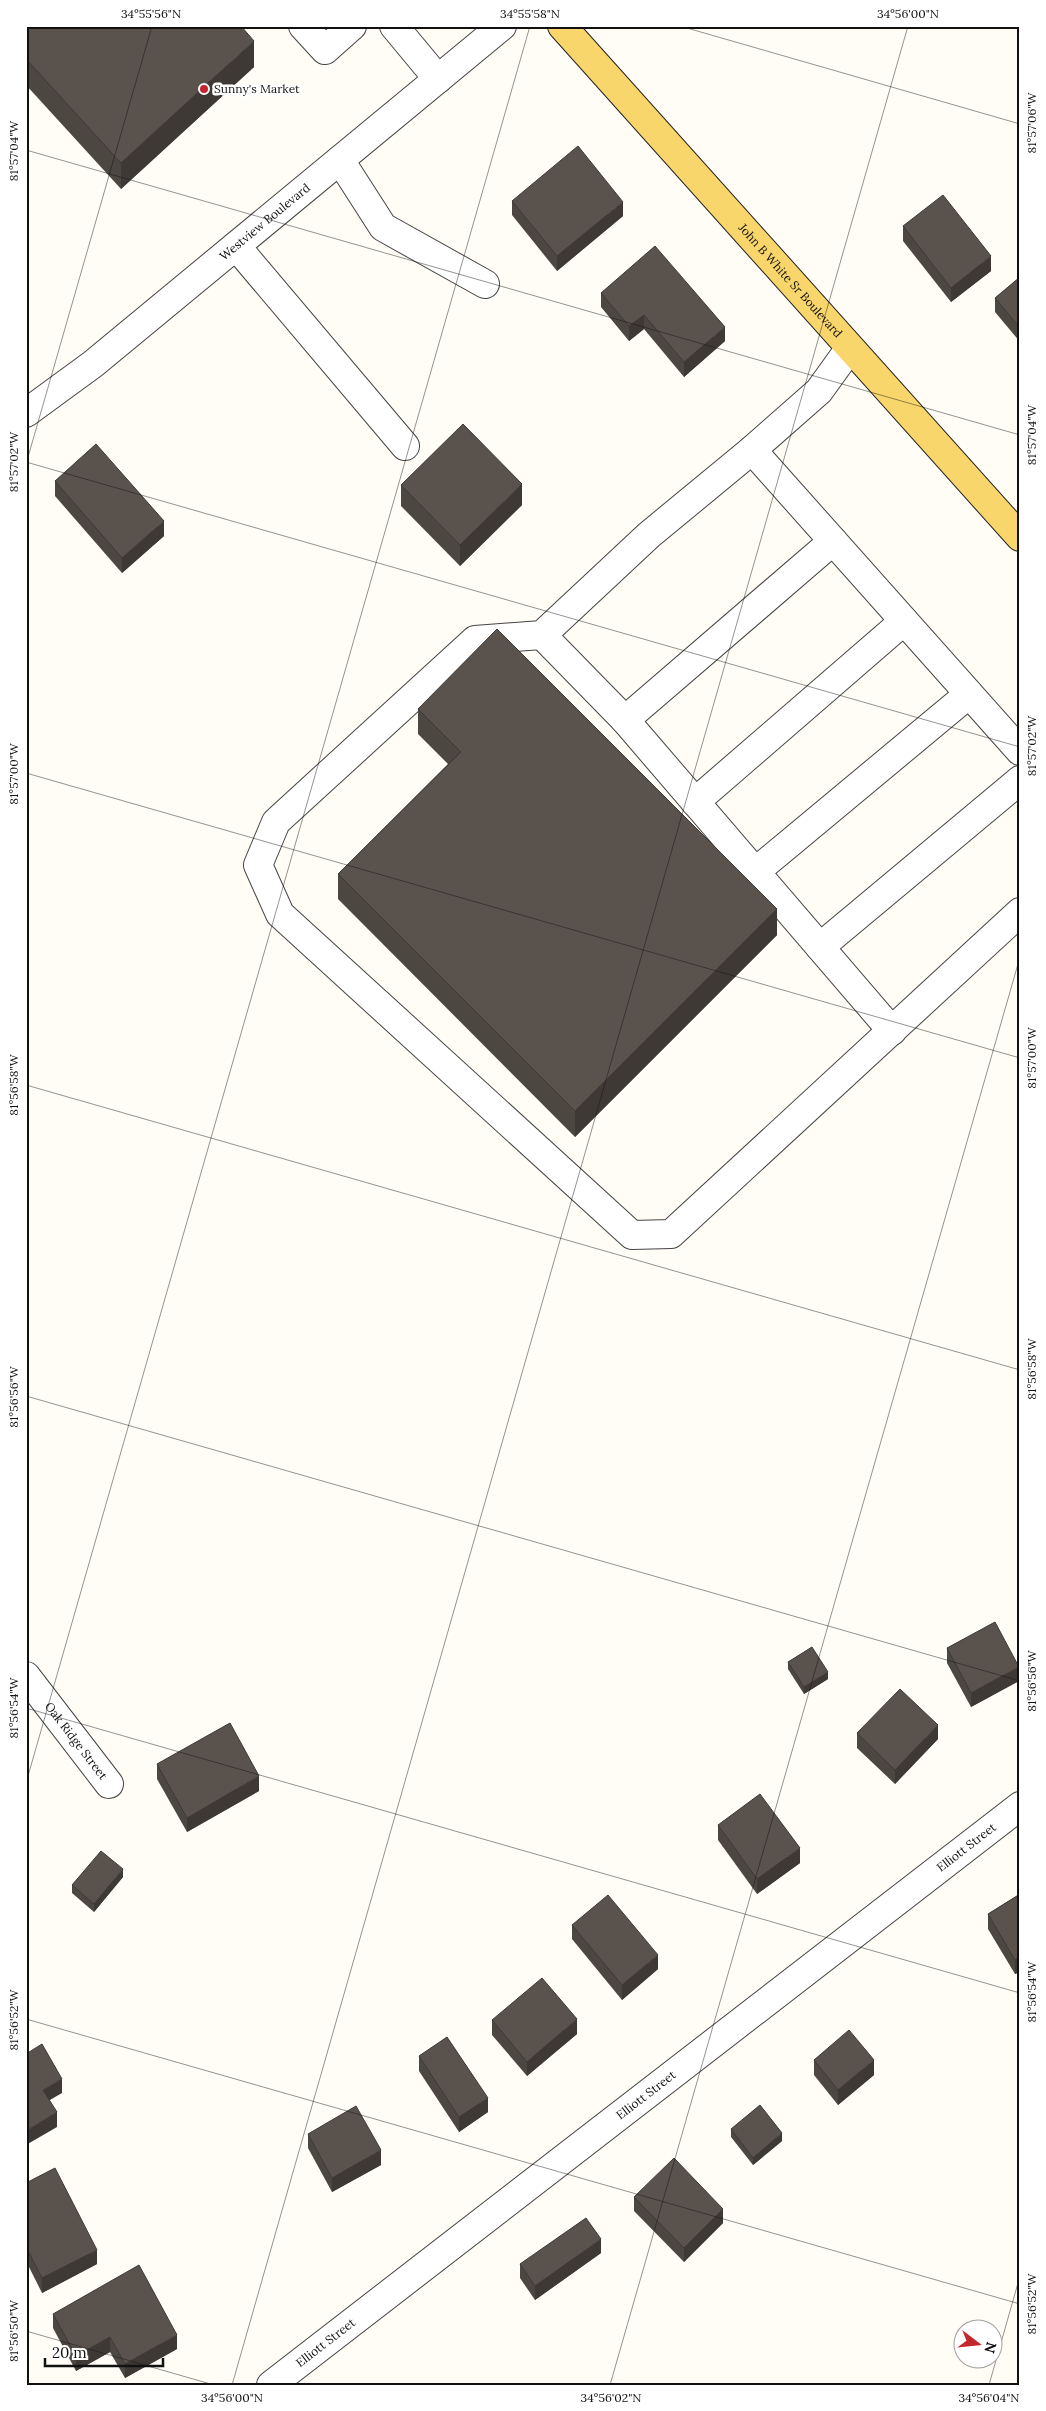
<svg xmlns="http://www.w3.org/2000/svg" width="1046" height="2411" font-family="Lora,serif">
<rect width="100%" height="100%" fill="#fffdf5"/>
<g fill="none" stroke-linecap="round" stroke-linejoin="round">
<g stroke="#444" stroke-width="30">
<g id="minor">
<path d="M303,26L325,50L352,26"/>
<path d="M394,26L438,79"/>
<path d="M340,160L383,227L485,284"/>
<path d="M236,246L405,446"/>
<path d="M850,348L819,391L752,450L1020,751"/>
<path id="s1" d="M26,413L93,364L502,26"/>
<path d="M752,450L649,535L542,635L475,640L276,822L258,865L280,914L632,1235L671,1234L1020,912"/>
<path d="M542,635L625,720L892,1031"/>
<path d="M625,720L833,541"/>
<path d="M695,802L904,621"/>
<path d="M755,872L969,694"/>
<path d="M820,947L1020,780"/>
<path id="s2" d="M26,1676L109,1784"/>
<path id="s3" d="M271,2385L1020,1806"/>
</g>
</g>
<g stroke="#222" stroke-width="30">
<g id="major">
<path id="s4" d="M562,26L1020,537"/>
</g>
</g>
<use href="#minor" stroke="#fff" stroke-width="28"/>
<use href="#major" stroke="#f9d66b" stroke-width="28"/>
</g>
<g fill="#4d4742">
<path d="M26,26L254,67L121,189L26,85Z"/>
<path d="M512,201L623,216L557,271L512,215Z"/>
<path d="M903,226L991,271L951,302L903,241Z"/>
<path d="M1020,277V342L995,312V298Z"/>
<path d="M601,293L725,341L684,377L644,329L629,341L601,307Z"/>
<path d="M55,481L164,536L122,573L55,496Z"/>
<path d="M401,485L522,505L460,566L401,506Z"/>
<path d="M418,709L777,935L575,1137L338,899V874L448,764L418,734Z"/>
<path d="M947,1648L1019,1681L971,1707L947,1663Z"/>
<path d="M788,1662L828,1679L804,1694L788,1669Z"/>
<path d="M857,1733L938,1739L895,1784L857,1748Z"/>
<path d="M157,1764L259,1791L187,1832L157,1779Z"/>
<path d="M718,1825L800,1863L757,1894L718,1840Z"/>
<path d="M123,1877L94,1912L72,1893V1885Z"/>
<path d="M1020,1894V1972L1015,1974L988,1929V1914Z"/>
<path d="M572,1925L658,1969L622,2000L572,1939Z"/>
<path d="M492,2020L577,2034L527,2076L492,2035Z"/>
<path d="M419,2056L488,2112L459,2132L419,2071Z"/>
<path d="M814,2060L874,2075L838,2105L814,2075Z"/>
<path d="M731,2129L782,2141L753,2165L731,2137Z"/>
<path d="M308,2134L381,2165L332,2192L308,2148Z"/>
<path d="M26,2183L97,2264L42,2293L26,2261Z"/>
<path d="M634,2197L723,2223L684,2262L634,2211Z"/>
<path d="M601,2253L535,2300L520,2278V2264Z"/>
<path d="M53,2314L177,2349L125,2378L110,2352L76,2371L53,2328Z"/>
</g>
<g fill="#3f3936">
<path d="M254,41V67L121,189V163Z"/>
<path d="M623,202V216L557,271V256Z"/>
<path d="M991,256V271L951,302V288Z"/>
<path d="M644,315V329L629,341V326Z"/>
<path d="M725,327V341L684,377V362Z"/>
<path d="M522,484V505L460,566V545Z"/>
<path d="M164,521V536L122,573V558Z"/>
<path d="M777,909V935L575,1137V1111Z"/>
<path d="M1019,1667V1681L971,1707V1693Z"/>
<path d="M828,1672V1679L804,1694V1687Z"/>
<path d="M938,1725V1739L895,1784V1770Z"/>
<path d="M259,1776V1791L187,1832V1818Z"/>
<path d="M800,1848V1863L757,1894V1879Z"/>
<path d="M123,1869V1877L94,1912V1904Z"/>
<path d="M658,1955V1969L622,2000V1985Z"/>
<path d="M1020,1957V1972L1015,1974V1960Z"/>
<path d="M577,2019V2034L527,2076V2062Z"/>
<path d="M874,2060V2075L838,2105V2090Z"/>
<path d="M62,2079V2093L43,2104V2090Z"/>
<path d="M488,2098V2112L459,2132V2117Z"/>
<path d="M57,2112V2127L26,2145V2131Z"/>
<path d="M782,2133V2141L753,2165V2158Z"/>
<path d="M381,2150V2165L332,2192V2178Z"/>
<path d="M723,2209V2223L684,2262V2248Z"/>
<path d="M601,2239V2253L535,2300V2286Z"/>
<path d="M97,2250V2264L42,2293V2278Z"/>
<path d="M177,2335V2349L125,2378V2364Z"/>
<path d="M110,2337V2352L76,2371V2356Z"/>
</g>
<g fill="#5a524d" stroke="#3f3936">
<path d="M26,26H241L254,41L121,163L26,59Z"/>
<path d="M578,146L623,202L557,256L512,201Z"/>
<path d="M943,195L991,256L951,288L903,226Z"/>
<path d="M655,246L725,327L684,362L644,315L629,326L601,293Z"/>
<path d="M1020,277V328L995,298Z"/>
<path d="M463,424L522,484L460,545L401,485Z"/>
<path d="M96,444L164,521L122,558L55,481Z"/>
<path d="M497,629L777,909L575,1111L338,874L461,752L418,709Z"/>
<path d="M995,1622L1019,1667L971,1693L947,1648Z"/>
<path d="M812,1647L828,1672L804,1687L788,1662Z"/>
<path d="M900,1689L938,1725L895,1770L857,1733Z"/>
<path d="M230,1723L259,1776L187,1818L157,1764Z"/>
<path d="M760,1794L800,1848L757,1879L718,1825Z"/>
<path d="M101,1851L123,1869L94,1904L72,1885Z"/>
<path d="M1020,1894V1957L1015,1960L988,1914Z"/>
<path d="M608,1895L658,1955L622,1985L572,1925Z"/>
<path d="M542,1978L577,2019L527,2062L492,2020Z"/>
<path d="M849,2030L874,2060L838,2090L814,2060Z"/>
<path d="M447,2037L488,2098L459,2117L419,2056Z"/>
<path d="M42,2044L62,2079L43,2090L57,2112L26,2131V2054Z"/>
<path d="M760,2105L782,2133L753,2158L731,2129Z"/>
<path d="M356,2106L381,2150L332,2178L308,2134Z"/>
<path d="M674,2158L723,2209L684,2248L634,2197Z"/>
<path d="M55,2168L97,2250L42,2278L26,2247V2183Z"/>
<path d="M586,2218L601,2239L535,2286L520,2264Z"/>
<path d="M139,2265L177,2335L125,2364L110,2337L76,2356L53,2314Z"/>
</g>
<path fill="none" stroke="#111" stroke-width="1" stroke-opacity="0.45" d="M680,26L1020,124M26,150L1020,435M26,462L1020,747M26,464L152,26M26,773L1020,1058M26,1085L1020,1370M26,1396L1020,1681M26,1708L1020,1993M26,1783L530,26M26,2019L1020,2304M26,2331L214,2385M232,2385L908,26M610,2385L1020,957M989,2385L1020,2276"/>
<circle fill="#c4262e" stroke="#fff" stroke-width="2" cx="204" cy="89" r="5"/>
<g text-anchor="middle" stroke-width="5" stroke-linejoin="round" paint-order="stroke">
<g font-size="12" fill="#111" stroke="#fff" text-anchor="start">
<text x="214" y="93">Sunny's Market</text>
</g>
<g font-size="12" fill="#111" stroke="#fff">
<text dy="4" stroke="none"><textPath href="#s1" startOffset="306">Westview Boulevard</textPath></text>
<text dy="4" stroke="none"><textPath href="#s4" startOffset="342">John B White Sr Boulevard</textPath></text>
<text dy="4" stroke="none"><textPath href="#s2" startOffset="82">Oak Ridge Street</textPath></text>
<text dy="4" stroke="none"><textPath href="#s3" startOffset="879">Elliott Street</textPath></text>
<text dy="4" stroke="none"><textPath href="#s3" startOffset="474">Elliott Street</textPath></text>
<text dy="4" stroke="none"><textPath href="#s3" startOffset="69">Elliott Street</textPath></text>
</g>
</g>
<rect width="1046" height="2411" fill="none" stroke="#ffffff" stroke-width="55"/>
<g transform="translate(978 2344) rotate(106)"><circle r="24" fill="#ffffff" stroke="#a0a0a0"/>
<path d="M0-4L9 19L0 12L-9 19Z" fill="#c4262e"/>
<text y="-8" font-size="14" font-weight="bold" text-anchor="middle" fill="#111111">N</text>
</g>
<path d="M45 2358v8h118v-8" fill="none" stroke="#111111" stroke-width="2.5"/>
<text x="52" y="2358" font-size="15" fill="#111111" stroke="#ffffff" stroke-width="4" paint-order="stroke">20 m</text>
<rect x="28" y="28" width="990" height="2356" fill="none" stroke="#111" stroke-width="2"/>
<g font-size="12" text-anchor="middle" fill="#111">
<text x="151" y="18">34°55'56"N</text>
<text x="530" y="18">34°55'58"N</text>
<text x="908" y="18">34°56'00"N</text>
<text transform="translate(1032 123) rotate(-90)" y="4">81°57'06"W</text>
<text transform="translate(14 151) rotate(-90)" y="4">81°57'04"W</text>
<text transform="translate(1032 435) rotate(-90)" y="4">81°57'04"W</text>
<text transform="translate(14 462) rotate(-90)" y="4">81°57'02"W</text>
<text transform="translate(1032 746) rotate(-90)" y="4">81°57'02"W</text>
<text transform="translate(14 774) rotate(-90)" y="4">81°57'00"W</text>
<text transform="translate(1032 1058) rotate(-90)" y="4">81°57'00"W</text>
<text transform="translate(14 1085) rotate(-90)" y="4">81°56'58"W</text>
<text transform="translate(1032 1369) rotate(-90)" y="4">81°56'58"W</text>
<text transform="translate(14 1397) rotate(-90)" y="4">81°56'56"W</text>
<text transform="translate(1032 1681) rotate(-90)" y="4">81°56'56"W</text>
<text transform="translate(14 1708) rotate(-90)" y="4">81°56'54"W</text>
<text transform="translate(1032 1992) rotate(-90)" y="4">81°56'54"W</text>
<text transform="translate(14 2020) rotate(-90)" y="4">81°56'52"W</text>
<text transform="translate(1032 2304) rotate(-90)" y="4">81°56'52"W</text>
<text transform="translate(14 2331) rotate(-90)" y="4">81°56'50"W</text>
<text x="232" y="2402">34°56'00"N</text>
<text x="611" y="2402">34°56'02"N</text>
<text x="989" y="2402">34°56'04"N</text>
</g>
</svg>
